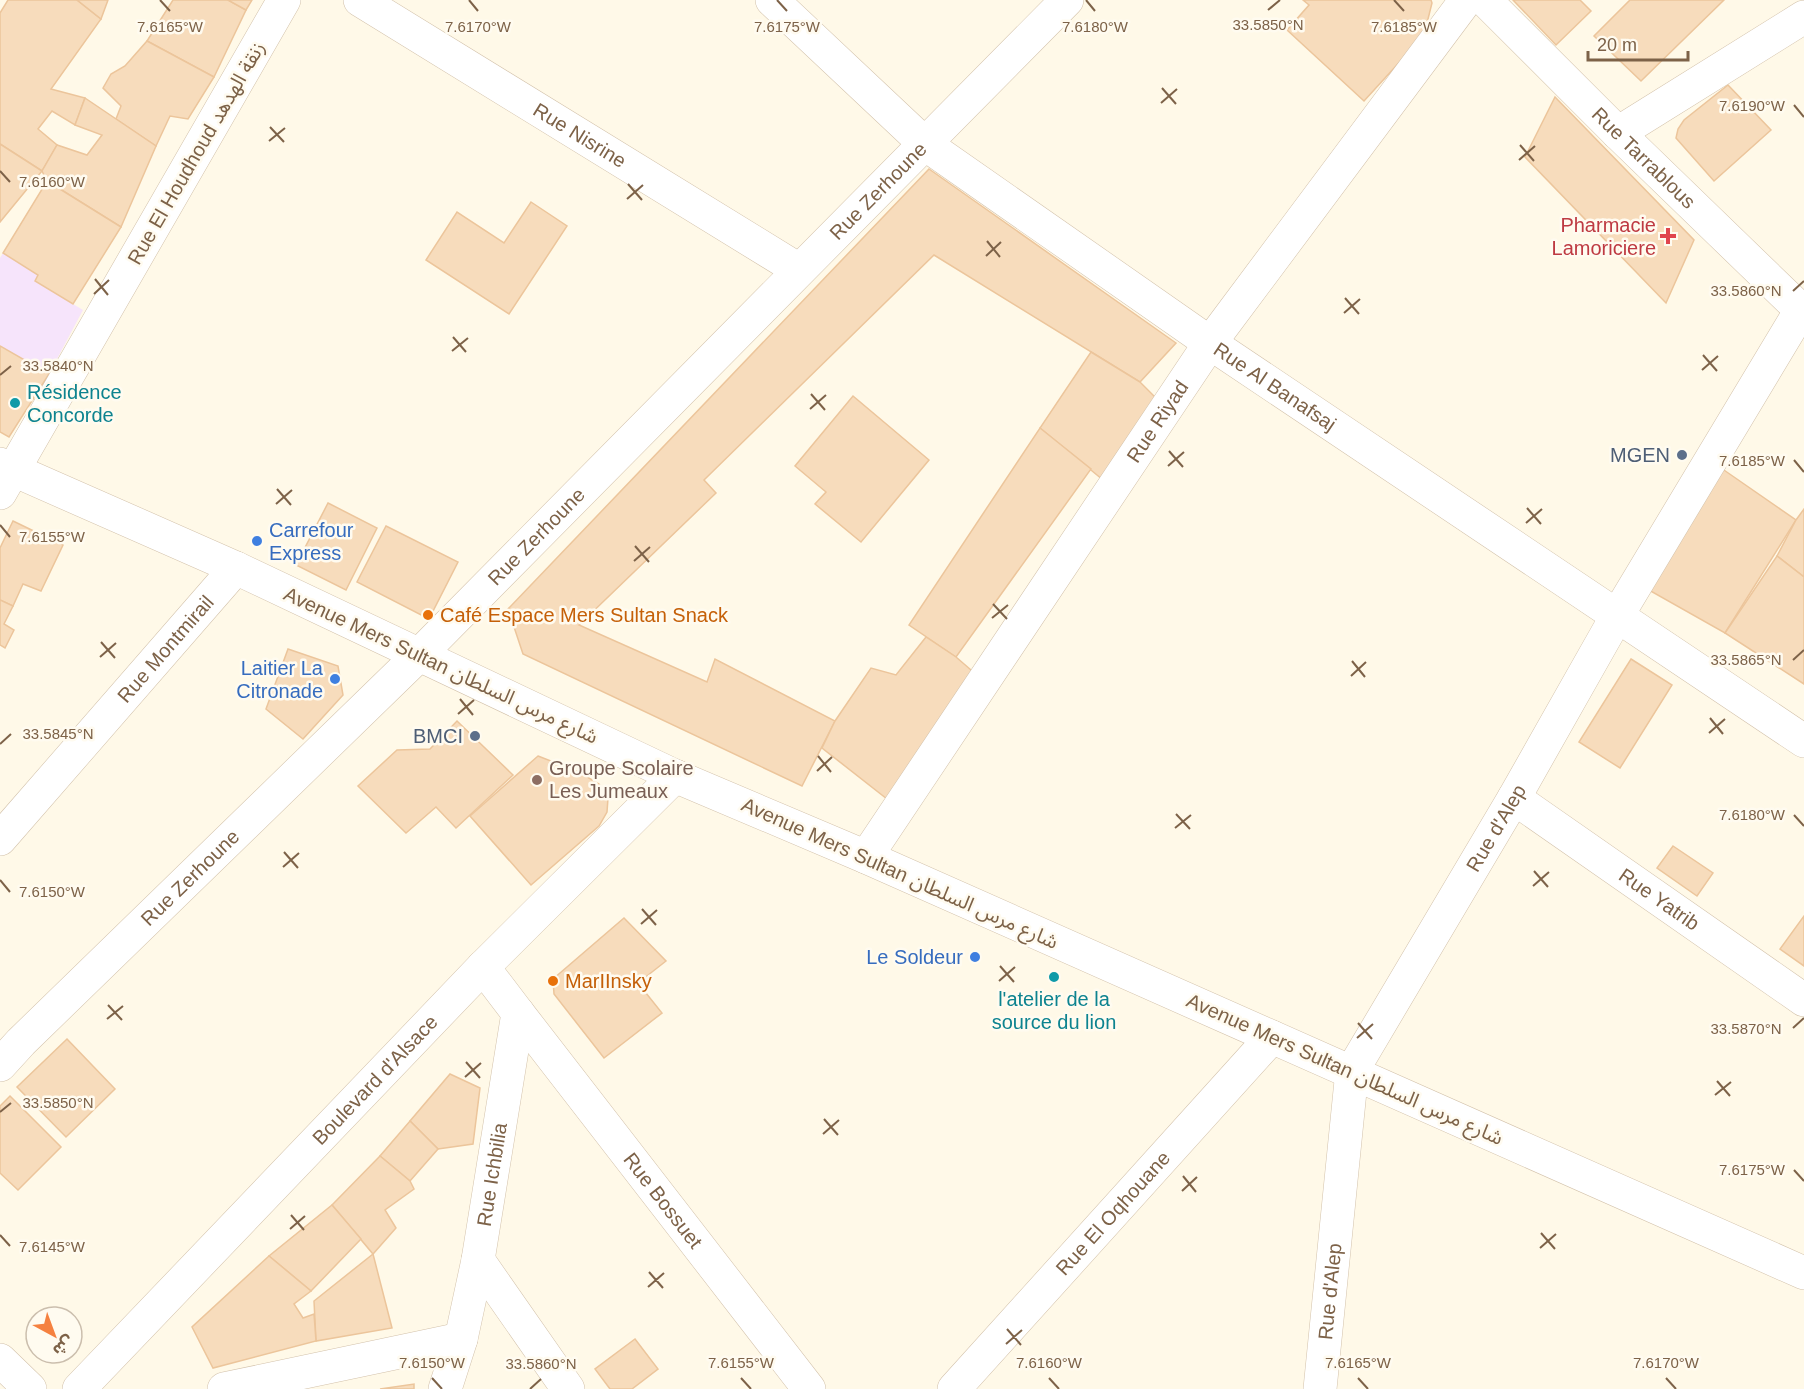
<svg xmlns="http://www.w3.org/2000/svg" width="1804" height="1389" font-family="Arial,'Noto Sans Arabic',sans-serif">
<rect width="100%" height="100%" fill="#fff9e8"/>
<path fill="#f6e4fb" d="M3,253L38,275L35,281L83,310L49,374L0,346V258Z"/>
<g fill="#f7dcbc" stroke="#ecc59b" stroke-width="1.5">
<path d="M8,0H77L101,19L51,89L85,98L75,125L52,111L38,129L57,145L42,171L0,144V13Z"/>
<path d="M77,0H108L101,19Z"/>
<path d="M173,0H228L246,10L214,77L147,41Z"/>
<path d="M228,0H252L246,10Z"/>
<path d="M1303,0H1431L1432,3L1427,23L1417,43L1364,101L1287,30L1309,5Z"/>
<path d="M1513,0H1580L1591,11L1556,45Z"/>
<path d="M1630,0H1724L1641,81L1594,36Z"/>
<path d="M147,41L214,77L188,119L170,116L156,146L116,119L121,106L103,88L111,74L125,66Z"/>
<path d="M1728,85L1771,130L1714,181L1676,138L1678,129L1684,120Z"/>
<path d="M1555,97L1694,240L1666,303L1525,157Z"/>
<path d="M85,98L156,146L121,227L47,181L42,171L57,145L87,155L102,135L75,125Z"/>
<path d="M0,144L42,171L0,222Z"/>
<path d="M929,169L1176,343L1140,382L934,255L704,480L716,493L579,625L707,682L715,659L835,721L802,786L523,654L508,609Z"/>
<path d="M47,181L121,227L73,304L35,281L38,275L3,253Z"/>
<path d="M531,202L567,226L509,314L426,260L457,212L504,243Z"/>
<path d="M0,346L49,374L9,437L0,432Z"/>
<path d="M1091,352L1140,382L1156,398L1103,480L1040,428Z"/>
<path d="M853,396L929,460L861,542L815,504L826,492L795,466Z"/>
<path d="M1040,428L1091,469L956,657L909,625Z"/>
<path d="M1721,468L1796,520L1725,633L1647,589Z"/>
<path d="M328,503L377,528L346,590L296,565Z"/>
<path d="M1804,509V577L1777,556L1796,520Z"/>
<path d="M13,521L63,545L41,591L23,584L13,606L0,600V548Z"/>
<path d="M386,526L458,562L429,619L357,582Z"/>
<path d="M1777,556L1804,577V684L1725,633Z"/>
<path d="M0,600L13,606L4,624L14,630L5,648L0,645Z"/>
<path d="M926,637L956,657L978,676L887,799L822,748L835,721L871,668L896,675Z"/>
<path d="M288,649L338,666L343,695L303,739L266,709Z"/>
<path d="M1631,659L1672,685L1620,768L1579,742Z"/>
<path d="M457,721L513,775L456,828L436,807L406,833L358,786L397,750L430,749Z"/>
<path d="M538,756L579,772L599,784L608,798L607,812L599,826L531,885L470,816Z"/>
<path d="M1673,846L1713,873L1697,896L1657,868Z"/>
<path d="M1804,916V966L1780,949Z"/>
<path d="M624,918L666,961L638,983L662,1013L604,1058L554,994L553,979Z"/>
<path d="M67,1039L115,1089L66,1137L17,1087Z"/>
<path d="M450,1074L480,1088L473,1144L438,1149L410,1121Z"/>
<path d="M10,1096L61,1147L18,1190L0,1173V1106Z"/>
<path d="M410,1121L438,1149L410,1181L380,1156Z"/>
<path d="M380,1156L410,1181L414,1189L385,1210L396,1228L373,1254L332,1205Z"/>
<path d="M332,1205L361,1239L311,1291L269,1256Z"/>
<path d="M373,1254L392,1328L316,1341L314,1301Z"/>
<path d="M269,1256L311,1291L294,1304L303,1318L314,1314L316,1341L213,1368L192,1327Z"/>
<path d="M635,1339L658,1369L632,1389H610L595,1369Z"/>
<path d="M414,1384V1389H380Z"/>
</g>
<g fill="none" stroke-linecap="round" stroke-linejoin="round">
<g stroke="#d3c2ab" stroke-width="34">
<g id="minor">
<path id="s1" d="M360,0L799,270"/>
<path id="s2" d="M772,0L925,144L1210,343L1804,741"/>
<path id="s3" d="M1485,0L1618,133L1804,313"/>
<path d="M1618,133L1804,17"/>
<path d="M0,464L236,568L675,776L866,857L1804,1273"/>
<path d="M0,493L284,0"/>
<path id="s4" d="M1514,798L1804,1000"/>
<path id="s5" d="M0,839L236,568"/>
<path id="s6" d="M866,857L1210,343L1466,0"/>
<path id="s7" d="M518,1013L809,1389"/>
<path id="s8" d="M0,1065L21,1042L420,654L1067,0"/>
<path d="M478,1260L568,1389"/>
<path d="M0,1360L30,1389"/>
<path id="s9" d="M79,1389L483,967L675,776"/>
<path d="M224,1389L461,1339"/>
<path id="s10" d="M445,1389L461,1339L478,1260L518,1013L483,967"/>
<path id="s11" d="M954,1389L1272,1037"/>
<path id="s12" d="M1320,1389L1352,1071L1514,798L1617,616L1801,310"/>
</g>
</g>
<use href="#minor" stroke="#fff" stroke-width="33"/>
</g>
<path fill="none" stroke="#7d6248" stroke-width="2" d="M160,0L170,11M469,0L478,11M777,0L787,11M1086,0L1095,11M1394,0L1404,11M1268,10L1280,0M1162,88L1176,104M1161,103L1177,89M1794,105L1804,117M270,127L284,142M269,141L285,128M1520,145L1534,161M1519,160L1535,146M0,171L10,182M628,184L642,200M627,199L643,185M987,241L1000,257M986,256L1001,242M95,279L108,295M1793,291L1804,281M94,294L109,280M1345,298L1359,314M1344,313L1360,299M453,337L466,352M452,351L468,338M1703,355L1717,371M1702,370L1718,356M0,375L11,366M811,394L825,410M810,409L826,395M1169,451L1183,467M1794,460L1804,472M1168,466L1184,452M277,489L291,505M276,504L292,490M1527,508L1541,524M1526,523L1542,509M0,525L10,537M635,546L649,562M634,561L650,547M993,604L1007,619M992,618L1008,605M101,642L115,658M100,657L116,643M1793,660L1804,650M1352,661L1365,677M1351,676L1366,662M460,699L473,715M458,714L474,700M1710,718L1723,734M1709,733L1725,719M0,744L11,734M818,756L831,772M817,771L832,757M1176,814L1190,829M1794,815L1804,826M1175,828L1191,815M284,852L298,868M283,867L299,853M1534,871L1548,887M0,880L10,892M1533,886L1549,872M642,909L656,925M641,924L657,910M1000,966L1014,982M999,981L1015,967M108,1005L122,1020M107,1019L123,1006M1358,1023L1372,1039M1793,1028L1804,1018M1357,1038L1373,1024M466,1062L480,1078M465,1077L481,1063M1717,1081L1730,1096M1715,1095L1731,1082M0,1112L11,1103M824,1119L838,1135M823,1134L839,1120M1794,1170L1804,1181M1183,1176L1196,1192M1182,1191L1197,1177M291,1215L304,1230M290,1229L305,1216M1541,1233L1555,1249M0,1235L10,1246M1540,1248L1556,1234M649,1272L663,1288M648,1287L664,1273M1007,1329L1021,1345M1006,1344L1022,1330M432,1378L442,1389M741,1378L751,1389M1049,1378L1059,1389M1358,1378L1368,1389M1666,1378L1676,1389M530,1389L541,1379"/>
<path fill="#e0444e" stroke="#fffbf0" stroke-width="2" d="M1665 227h6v6h6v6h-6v6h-6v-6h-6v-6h6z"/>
<g fill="#0f9aa8" stroke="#fffbf0" stroke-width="2">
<circle cx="15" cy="403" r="6"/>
<circle cx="1054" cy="977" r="6"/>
</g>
<g fill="#5c6f8a" stroke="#fffbf0" stroke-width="2">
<circle cx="1682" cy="455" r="6"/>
<circle cx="475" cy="736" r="6"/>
</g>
<g fill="#3f7fe0" stroke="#fffbf0" stroke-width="2">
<circle cx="257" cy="541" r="6"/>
<circle cx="335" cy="679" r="6"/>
<circle cx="975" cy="957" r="6"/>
</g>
<g fill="#e8710a" stroke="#fffbf0" stroke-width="2">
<circle cx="428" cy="615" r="6"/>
<circle cx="553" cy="981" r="6"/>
</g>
<circle fill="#8d6e63" stroke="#fffbf0" stroke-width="2" cx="537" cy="780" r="6"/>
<g text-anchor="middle" stroke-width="5" stroke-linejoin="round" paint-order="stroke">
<g font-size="20" fill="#7d6248" stroke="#fffbf0">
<text dy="7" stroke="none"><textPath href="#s1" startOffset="258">Rue Nisrine</textPath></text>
<text transform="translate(196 153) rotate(-60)" y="7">Rue El Houdhoud زنقة الهدهد</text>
<text dy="7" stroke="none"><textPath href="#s3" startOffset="224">Rue Tarrablous</textPath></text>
<text dy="7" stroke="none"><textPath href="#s8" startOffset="1239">Rue Zerhoune</textPath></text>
<text dy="7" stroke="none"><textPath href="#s2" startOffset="636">Rue Al Banafsaj</textPath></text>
<text dy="7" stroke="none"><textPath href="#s6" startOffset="524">Rue Riyad</textPath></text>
<text dy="7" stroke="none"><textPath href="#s8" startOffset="753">Rue Zerhoune</textPath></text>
<text dy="7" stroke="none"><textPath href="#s5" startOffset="252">Rue Montmirail</textPath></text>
<text transform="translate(441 665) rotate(25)" y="7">Avenue Mers Sultan شارع مرس السلطان</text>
<text dy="7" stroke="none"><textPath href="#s12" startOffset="602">Rue d'Alep</textPath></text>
<text transform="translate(900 873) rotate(24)" y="7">Avenue Mers Sultan شارع مرس السلطان</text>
<text dy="7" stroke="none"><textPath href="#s8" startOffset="267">Rue Zerhoune</textPath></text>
<text dy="7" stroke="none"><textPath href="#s4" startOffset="177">Rue Yatrib</textPath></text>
<text transform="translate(1345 1069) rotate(24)" y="7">Avenue Mers Sultan شارع مرس السلطان</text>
<text dy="7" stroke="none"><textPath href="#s9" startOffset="428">Boulevard d'Alsace</textPath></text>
<text dy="7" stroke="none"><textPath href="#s10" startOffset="220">Rue Ichbilia</textPath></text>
<text dy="7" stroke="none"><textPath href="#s7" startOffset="237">Rue Bossuet</textPath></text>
<text dy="7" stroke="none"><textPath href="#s11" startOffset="237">Rue El Oqhouane</textPath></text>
<text dy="7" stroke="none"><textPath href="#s12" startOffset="98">Rue d'Alep</textPath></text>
</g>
<g font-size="20" fill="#be3a42" stroke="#fffbf0" text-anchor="end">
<text x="1656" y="232">Pharmacie<tspan x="1656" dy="23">Lamoriciere</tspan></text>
</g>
<g font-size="20" fill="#0d838f" stroke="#fffbf0" text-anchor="start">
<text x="27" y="399">Résidence<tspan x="27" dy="23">Concorde</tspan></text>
<text x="1054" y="1006" text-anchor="middle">l'atelier de la<tspan x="1054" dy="23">source du lion</tspan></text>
</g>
<g font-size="20" fill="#4e5e75" stroke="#fffbf0" text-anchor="end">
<text x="1670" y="462">MGEN</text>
<text x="463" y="743">BMCI</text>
</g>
<g font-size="20" fill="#366cbe" stroke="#fffbf0" text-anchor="end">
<text x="269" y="537" text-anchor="start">Carrefour<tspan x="269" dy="23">Express</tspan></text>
<text x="323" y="675">Laitier La<tspan x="323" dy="23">Citronade</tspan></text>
<text x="963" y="964">Le Soldeur</text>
</g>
<g font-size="20" fill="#c56008" stroke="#fffbf0" text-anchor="start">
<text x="440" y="622">Café Espace Mers Sultan Snack</text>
<text x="565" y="988">MarIInsky</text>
</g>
<g font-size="20" fill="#785e54" stroke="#fffbf0" text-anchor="start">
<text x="549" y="775">Groupe Scolaire<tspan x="549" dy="23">Les Jumeaux</tspan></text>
</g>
</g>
<g font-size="15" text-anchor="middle" fill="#7d6248" stroke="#fffbf0" stroke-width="5" stroke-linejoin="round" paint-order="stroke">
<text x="1268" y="30">33.5850°N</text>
<text x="170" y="32">7.6165°W</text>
<text x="478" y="32">7.6170°W</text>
<text x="1095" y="32">7.6180°W</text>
<text x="1404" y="32">7.6185°W</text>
<text x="787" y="32">7.6175°W</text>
<text x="1752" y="111">7.6190°W</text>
<text x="52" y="187">7.6160°W</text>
<text x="1746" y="296">33.5860°N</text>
<text x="58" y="371">33.5840°N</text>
<text x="1752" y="466">7.6185°W</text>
<text x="52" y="542">7.6155°W</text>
<text x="1746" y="665">33.5865°N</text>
<text x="58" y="739">33.5845°N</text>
<text x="1752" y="820">7.6180°W</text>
<text x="52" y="897">7.6150°W</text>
<text x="1746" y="1034">33.5870°N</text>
<text x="58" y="1108">33.5850°N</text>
<text x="1752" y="1175">7.6175°W</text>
<text x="52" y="1252">7.6145°W</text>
<text x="432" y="1368">7.6150°W</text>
<text x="741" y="1368">7.6155°W</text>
<text x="1049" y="1368">7.6160°W</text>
<text x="1358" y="1368">7.6165°W</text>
<text x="1666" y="1368">7.6170°W</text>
<text x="541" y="1369">33.5860°N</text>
</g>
<g transform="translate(54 1335) rotate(139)"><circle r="28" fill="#fffbf0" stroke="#cbbead" stroke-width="1.5"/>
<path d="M0-4.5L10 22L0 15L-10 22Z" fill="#f58140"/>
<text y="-9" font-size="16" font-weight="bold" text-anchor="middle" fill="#7d6248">ش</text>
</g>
<path d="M1588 51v9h100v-9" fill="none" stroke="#7d6248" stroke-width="3"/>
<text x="1597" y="51" font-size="18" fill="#7d6248" stroke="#fffbf0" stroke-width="4.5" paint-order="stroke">20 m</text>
</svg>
